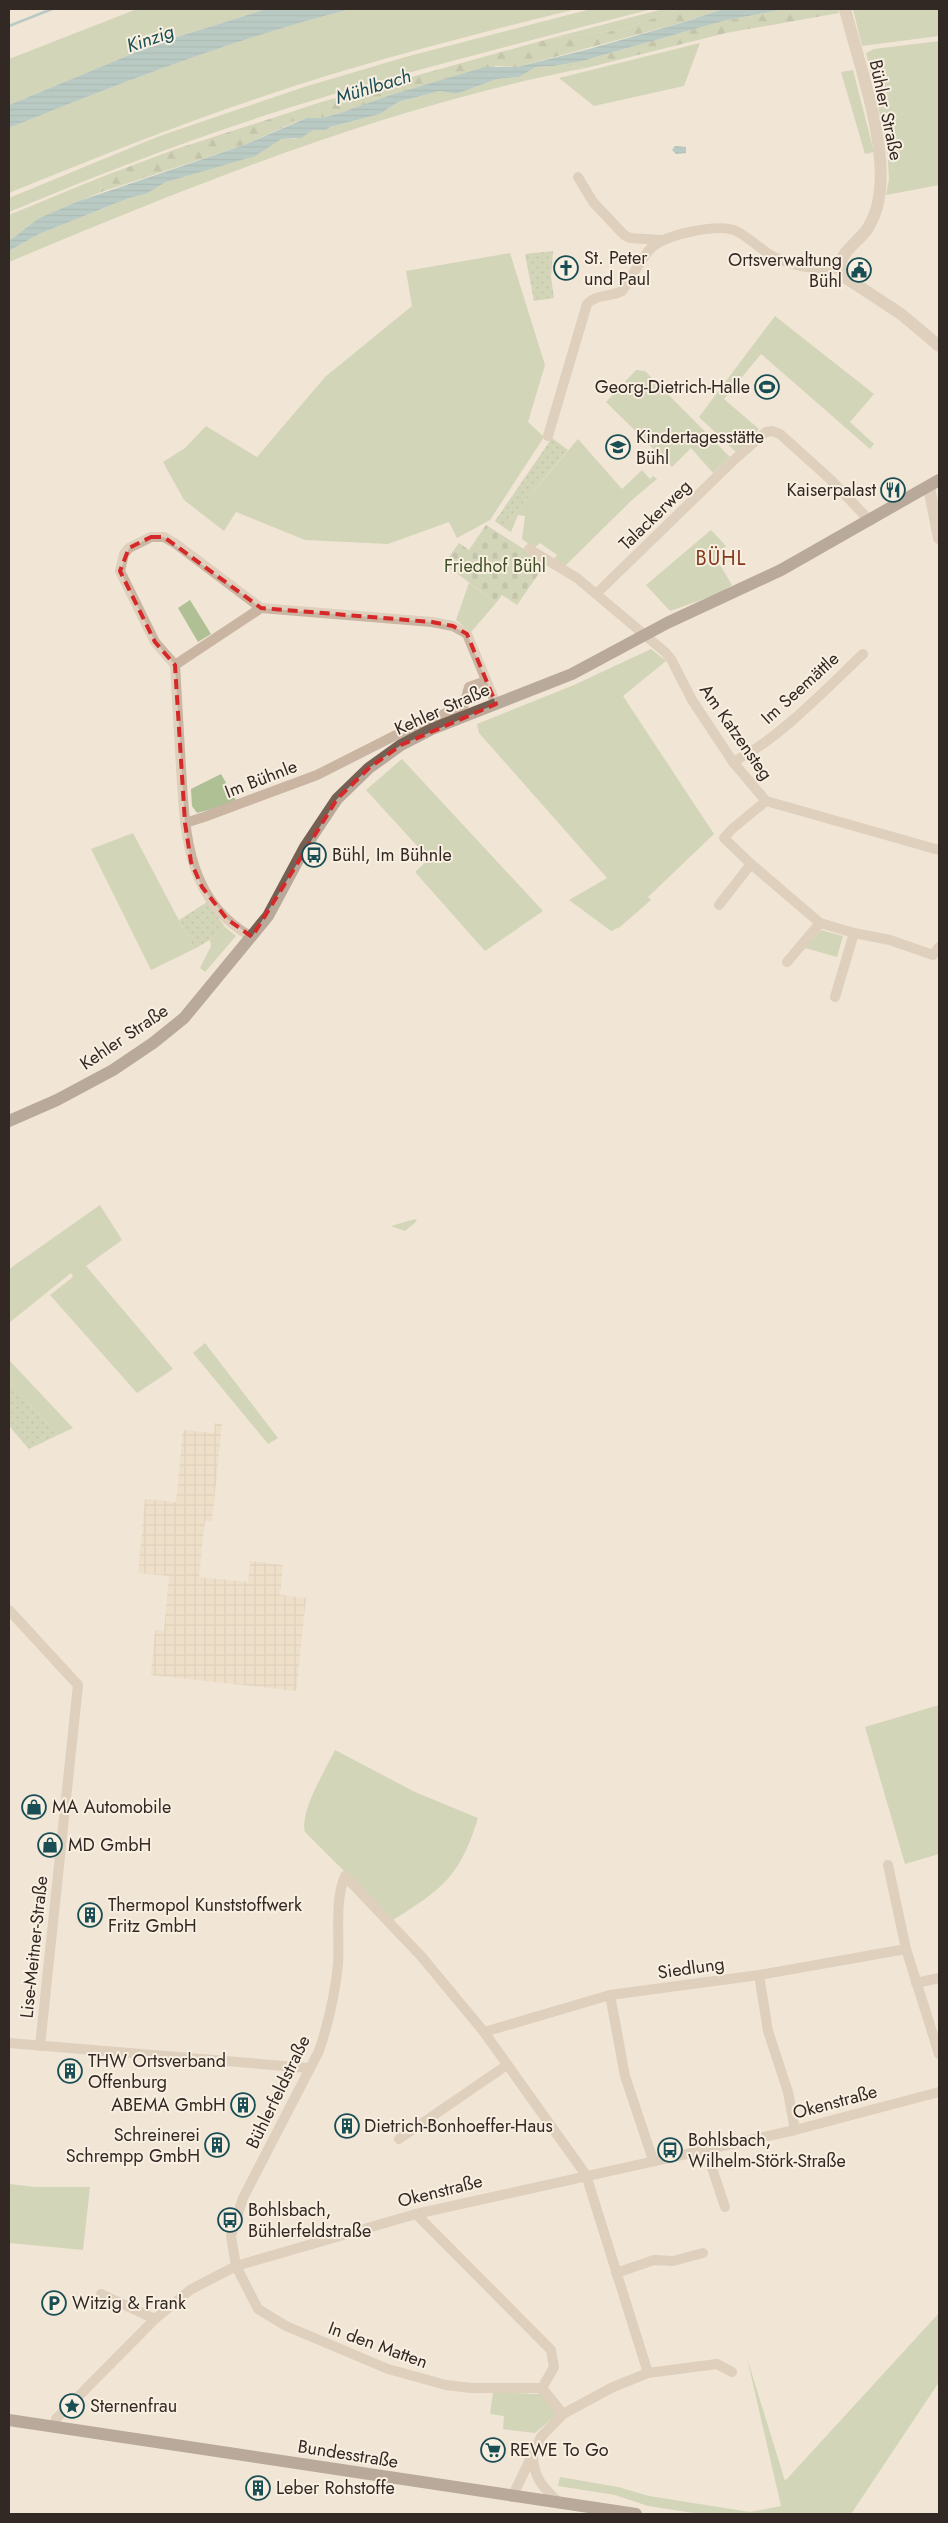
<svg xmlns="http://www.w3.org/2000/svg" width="948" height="2523" font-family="Jost,sans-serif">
<defs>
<pattern id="forest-firs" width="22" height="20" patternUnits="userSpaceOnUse" patternTransform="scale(1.25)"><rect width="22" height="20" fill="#afc095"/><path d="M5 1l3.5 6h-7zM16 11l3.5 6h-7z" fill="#8f9c79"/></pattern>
<pattern id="cemetery-stones" width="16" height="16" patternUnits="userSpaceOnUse" patternTransform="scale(1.25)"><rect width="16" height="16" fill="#afc095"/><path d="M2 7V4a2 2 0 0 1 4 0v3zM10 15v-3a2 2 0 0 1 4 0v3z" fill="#8f9c79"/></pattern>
<pattern id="garden-dots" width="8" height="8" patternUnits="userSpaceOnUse" patternTransform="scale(1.25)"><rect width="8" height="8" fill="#afc095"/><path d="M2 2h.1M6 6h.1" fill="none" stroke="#8f9c79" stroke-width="1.8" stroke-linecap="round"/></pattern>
<pattern id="plaza-grid" width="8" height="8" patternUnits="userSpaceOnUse" patternTransform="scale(1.25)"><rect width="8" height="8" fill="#ead7bb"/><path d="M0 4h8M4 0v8" fill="none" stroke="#c9b9a1"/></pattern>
<pattern id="water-rules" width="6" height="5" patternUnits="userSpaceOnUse" patternTransform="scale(1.25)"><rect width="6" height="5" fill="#74a9ae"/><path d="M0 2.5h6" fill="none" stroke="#608a8d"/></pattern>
</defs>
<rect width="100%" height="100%" fill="#f1e5d5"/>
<g fill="#afc095">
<path d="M137,9H266L158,43L9,105V59Z"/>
<path d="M351,9H576C499,28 422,48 346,70C231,104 120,148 9,193V128C121,83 233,39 351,9Z"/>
<path d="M591,9H652C529,41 406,71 285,109C191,139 99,174 9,212V198L157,137L304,87L409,56Z"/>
<path d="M663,9H680L620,30L548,39Z"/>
<path d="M853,9H939V36L862,46Z"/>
<path d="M939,41V185L886,195L889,179L887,146L866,53L874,49Z"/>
<path d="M700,43L684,86L594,106L559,78Z"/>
<path d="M569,62L570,66L586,68C387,106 195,184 9,262V251L39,234L129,198L146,194L166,182L281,139H295L313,130H326L330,127L380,114L398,102L440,91L456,94L497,79L519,77L536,67L553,66Z"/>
<path d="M853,70L874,152L865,154L841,72Z"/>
<path d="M318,103L319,116L322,118H306L295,122L291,112Z"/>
<path d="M99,178L101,192L39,218L9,241V215Z"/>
<path d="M510,253L545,365L528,422L544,437L490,520L457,538L449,522L388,544L305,540L236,512L224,531L184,500L163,462L185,448L206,426L257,457L325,377L412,306L406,271Z"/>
<path d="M775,316L874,394L850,422L874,444L870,449L761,354L724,399L759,429L737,453L699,417Z"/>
<path d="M636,370L645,371L730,457L713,473L691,448L672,467L606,402Z"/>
<path d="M578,439L622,489L642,470L650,479L653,476L657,479L632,500L565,566L554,558L557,555L540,543L534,548L522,539L525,516L518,515L511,532L503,527Z"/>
<path d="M711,530L726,546L714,555L732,585L718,594L670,611L646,585Z"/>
<path d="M469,583L496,603L471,632L456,620Z"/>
<path d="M190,600L211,634L198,642L178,608Z"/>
<path d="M651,649L666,661L623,696L714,834L648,897L651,900L620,927L611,931L569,900L607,878L479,733L477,724L574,685Z"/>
<path d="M402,759L543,911L485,951L415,872L429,859L366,790Z"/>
<path d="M221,774L237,802L197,813L192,806L191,789Z"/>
<path d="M133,833L194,949L151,970L91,849Z"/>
<path d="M225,927L236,936L205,972L200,968L211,946L210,940Z"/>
<path d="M821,930L843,936L837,957L805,948Z"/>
<path d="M100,1205L122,1240L86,1266L173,1369L137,1393L50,1295L73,1277L71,1273L9,1323V1269Z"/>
<path d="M415,1219L417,1221L405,1231L391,1226Z"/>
<path d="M205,1343L278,1438L268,1444L193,1353Z"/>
<path d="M9,1360L73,1428L58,1435L9,1381Z"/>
<path d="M939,1705V1854L905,1864L865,1727Z"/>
<path d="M335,1750L415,1792L478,1818C460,1876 443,1889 393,1920L305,1832C299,1812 326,1769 335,1750Z"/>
<path d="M9,2184L35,2187H90L83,2250L9,2243Z"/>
<path d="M939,2313V2382L851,2514H700L648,2506L615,2495L558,2486L560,2477L618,2487L649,2496L750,2512L781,2506L747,2358L785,2481Z"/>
<path d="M542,2391L558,2410L556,2415L535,2433L503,2429L504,2416L490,2414L493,2392L537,2394Z"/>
</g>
<g fill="url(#forest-firs)">
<path d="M680,9H723L688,21L517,67L496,66L343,112L322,118L319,116L318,103L548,39L620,30Z"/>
<path d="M785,9H838L839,13L726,33L586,68L570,66L569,62L593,58L723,21Z"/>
<path d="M291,112L295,122L244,145L101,192L99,178L173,150Z"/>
</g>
<path fill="url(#cemetery-stones)" d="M486,525L546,563L517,605L502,595L496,603L450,568L455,562L449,557L459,543L469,550Z"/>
<g fill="url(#garden-dots)">
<path d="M553,251L551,277L554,298L534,301L525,254Z"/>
<path d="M552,438L568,450L503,527L495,521Z"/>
<path d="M207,902L225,927L210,940L194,949L179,920Z"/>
<path d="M9,1381L58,1435L29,1449L9,1426Z"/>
</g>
<path fill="url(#plaza-grid)" d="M215,1423L222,1424L212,1521H205L199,1577L248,1582L250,1561L283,1565L280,1595L306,1598L296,1691L151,1675L155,1630L164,1631L169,1576L138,1573L145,1499L176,1502L183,1430L214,1433Z"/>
<g fill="url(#water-rules)">
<path d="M266,9H351C233,39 121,83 9,128V105L158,43Z"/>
<path d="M723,9H785L723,21L582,61L553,66L536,67L519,77L497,79L456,94L440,91L398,102L380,114L330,127L326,130H313L301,138L281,139L255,156L166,182L146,194L129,198L39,234L9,251V241L39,218L79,201L244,145L306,118H322L343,112L391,95L485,67H517L589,49L688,21Z"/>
<path d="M675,146L686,147V153L676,154L672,150Z"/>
</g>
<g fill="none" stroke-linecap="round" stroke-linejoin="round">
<path stroke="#74a9ae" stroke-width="2.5" d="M9,26L52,9"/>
<g stroke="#c9b5a1" stroke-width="10">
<path d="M578,177L593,202L624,235L630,238L661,240"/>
<path d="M548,436L587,304C596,294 611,297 622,291C632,277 639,262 650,249C663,235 715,224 734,230C746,235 758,247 769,254C787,266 819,271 840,268"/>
<path d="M529,549L577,578L665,652L671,659L692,700L733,762L766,801L939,850"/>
<path d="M596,594L735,459L766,432L772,431L780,434L830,479L870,521"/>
<path d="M175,665L155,642L120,571L124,554L129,548L151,537H164L176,544L261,608"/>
<path d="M733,762C779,739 825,690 863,654"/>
<path d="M766,801L732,829L724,838L751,864L820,923L854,933L890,940L933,955L939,947"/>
<path d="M185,823L204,817L317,775L398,734L464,705L469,687L486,681"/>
<path d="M719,905L751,864"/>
<path d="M252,937C187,902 185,833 181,768C179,734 177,699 175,665L261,608L432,622L453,626L467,634L496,704"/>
<path d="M787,962L820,923"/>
<path d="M835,997L854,933"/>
<path d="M9,1610L78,1685L40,2046"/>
<path d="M888,1865L906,1949L939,2054"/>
<path d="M759,1975L768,2031L788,2092L795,2130"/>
<path d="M916,1983L939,1978"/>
<path d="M610,1995L625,2076L653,2160"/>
<path d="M484,2032L610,1995L759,1975L906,1949"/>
<path d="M9,2043L309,2068"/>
<path d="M399,2139L507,2065"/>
<path d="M706,2150L725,2207"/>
<path d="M416,2214L551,2350L554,2367L542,2388H471L446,2385L388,2369L286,2326L258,2309L236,2266L231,2236L243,2198L319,2051C328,2024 335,1994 338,1965C340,1937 334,1902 345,1876L421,1956L484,2032L586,2175L648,2373"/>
<path d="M616,2273L654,2260L673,2261L703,2253"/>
<path d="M101,2294L155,2319"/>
<path d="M542,2388L563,2414"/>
<path d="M55,2427L56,2419L155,2319L190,2290L236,2266L416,2214L795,2130L939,2092"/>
<path d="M533,2455C533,2478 544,2489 561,2504"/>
<path d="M512,2497L541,2437L563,2414L613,2387L648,2373L717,2364L732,2372"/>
</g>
<g stroke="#c9b5a1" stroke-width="12">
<path d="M845,9C859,65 890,147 878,203C876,212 872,221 868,228C860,241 840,251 840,268L843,276L901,314L939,346"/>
<path d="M929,487L939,538"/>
</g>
<g stroke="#756154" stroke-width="12">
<path d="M9,1121L57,1100L113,1070L153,1043L184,1018L268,916L305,847L337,799L369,768L401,745L432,729L572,674L667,623L781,570L939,480"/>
<path d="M9,2420L636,2514"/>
</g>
</g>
<path d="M0 0H948V2523H0ZM151,537H164L261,608L432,622L453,626L467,634L496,704L401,745L369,768L337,799L252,937L227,919L202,887L191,862L185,823L175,665L155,642L120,571L129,548Z" fill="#f1e5d5" fill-opacity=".55" fill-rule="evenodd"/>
<path fill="none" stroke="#d62828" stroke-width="4" stroke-dasharray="10 6" stroke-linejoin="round" d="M151,537H164L261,608L432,622L453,626L467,634L496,704L401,745L369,768L337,799L252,937L227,919L202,887L191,862L185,823L175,665L155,642L120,571L129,548Z"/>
<defs>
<g id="church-ring" transform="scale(1.25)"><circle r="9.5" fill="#f9efe1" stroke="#194e55" stroke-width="1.5"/><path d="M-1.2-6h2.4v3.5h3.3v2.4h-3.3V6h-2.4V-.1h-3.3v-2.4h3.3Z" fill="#194e55"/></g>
<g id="civic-ring" transform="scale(1.25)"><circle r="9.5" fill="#f9efe1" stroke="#194e55" stroke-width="1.5"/><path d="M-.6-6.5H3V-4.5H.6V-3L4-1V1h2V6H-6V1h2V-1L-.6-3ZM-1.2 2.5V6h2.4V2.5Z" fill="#194e55"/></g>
<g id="stadium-ring" transform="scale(1.25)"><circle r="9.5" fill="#f9efe1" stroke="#194e55" stroke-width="1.5"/><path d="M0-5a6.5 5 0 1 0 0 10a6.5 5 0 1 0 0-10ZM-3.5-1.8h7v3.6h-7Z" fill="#194e55"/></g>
<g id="school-ring" transform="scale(1.25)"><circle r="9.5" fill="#f9efe1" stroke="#194e55" stroke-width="1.5"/><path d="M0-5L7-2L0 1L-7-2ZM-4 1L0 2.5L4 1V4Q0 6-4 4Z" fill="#194e55"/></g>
<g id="restaurant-ring" transform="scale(1.25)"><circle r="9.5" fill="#f9efe1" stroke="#194e55" stroke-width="1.5"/><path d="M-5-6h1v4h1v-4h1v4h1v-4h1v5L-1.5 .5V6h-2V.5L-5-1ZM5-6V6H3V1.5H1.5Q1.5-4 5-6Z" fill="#194e55"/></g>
<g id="bus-ring" transform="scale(1.25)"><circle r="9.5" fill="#f9efe1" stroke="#194e55" stroke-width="1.5"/><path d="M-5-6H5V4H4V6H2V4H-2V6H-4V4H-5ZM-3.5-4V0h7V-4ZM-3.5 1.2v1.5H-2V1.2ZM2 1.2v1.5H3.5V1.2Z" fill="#194e55"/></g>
<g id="shop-ring" transform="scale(1.25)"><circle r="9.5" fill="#f9efe1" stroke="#194e55" stroke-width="1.5"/><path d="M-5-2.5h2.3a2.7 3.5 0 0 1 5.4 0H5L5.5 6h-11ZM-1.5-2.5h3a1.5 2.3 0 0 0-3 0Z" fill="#194e55"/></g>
<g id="building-ring" transform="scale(1.25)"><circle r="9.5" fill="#f9efe1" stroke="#194e55" stroke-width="1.5"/><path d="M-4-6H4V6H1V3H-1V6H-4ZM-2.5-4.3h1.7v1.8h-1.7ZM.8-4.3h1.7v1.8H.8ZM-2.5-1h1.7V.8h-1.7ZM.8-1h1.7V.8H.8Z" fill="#194e55"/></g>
<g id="parking-ring" transform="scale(1.25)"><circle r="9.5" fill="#f9efe1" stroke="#194e55" stroke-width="1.5"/><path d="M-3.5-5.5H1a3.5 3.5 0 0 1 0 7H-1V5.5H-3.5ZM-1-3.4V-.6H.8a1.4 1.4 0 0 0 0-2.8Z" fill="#194e55"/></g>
<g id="sight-ring" transform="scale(1.25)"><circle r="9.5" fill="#f9efe1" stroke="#194e55" stroke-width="1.5"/><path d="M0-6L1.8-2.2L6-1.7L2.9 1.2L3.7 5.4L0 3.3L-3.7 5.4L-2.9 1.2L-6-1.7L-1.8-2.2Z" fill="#194e55"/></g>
<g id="supermarket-ring" transform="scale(1.25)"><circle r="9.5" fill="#f9efe1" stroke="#194e55" stroke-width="1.5"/><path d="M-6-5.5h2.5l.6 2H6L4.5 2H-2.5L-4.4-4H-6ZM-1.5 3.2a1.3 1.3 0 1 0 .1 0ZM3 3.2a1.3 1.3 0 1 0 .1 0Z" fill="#194e55"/></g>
</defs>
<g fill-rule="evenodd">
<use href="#church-ring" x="566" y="268"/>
<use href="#civic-ring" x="859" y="270"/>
<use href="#stadium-ring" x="767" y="387"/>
<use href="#school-ring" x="618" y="447"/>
<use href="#restaurant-ring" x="893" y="490"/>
<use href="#bus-ring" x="314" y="855"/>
<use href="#shop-ring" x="34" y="1807"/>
<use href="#shop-ring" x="50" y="1845"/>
<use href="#building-ring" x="90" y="1915"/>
<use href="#building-ring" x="70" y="2071"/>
<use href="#building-ring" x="243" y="2105"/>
<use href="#building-ring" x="347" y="2126"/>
<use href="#building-ring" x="217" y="2145"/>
<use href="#bus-ring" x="670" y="2150"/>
<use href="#bus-ring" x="230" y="2220"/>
<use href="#parking-ring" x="54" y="2303"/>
<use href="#sight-ring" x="72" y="2406"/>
<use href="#supermarket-ring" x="493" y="2450"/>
<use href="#building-ring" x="258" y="2488"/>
</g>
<g text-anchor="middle" stroke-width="4" stroke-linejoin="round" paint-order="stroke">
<g font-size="18" fill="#332924" stroke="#f9efe1">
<text transform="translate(886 110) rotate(78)" y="6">Bühler Straße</text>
<text transform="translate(655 515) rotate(-44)" y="6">Talackerweg</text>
<text transform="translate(800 688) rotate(-42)" y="6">Im Seemättle</text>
<text transform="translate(442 709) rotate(-24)" y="6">Kehler Straße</text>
<text transform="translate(736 732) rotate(55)" y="6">Am Katzensteg</text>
<text transform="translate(261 779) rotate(-21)" y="6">Im Bühnle</text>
<text transform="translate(124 1037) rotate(-34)" y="6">Kehler Straße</text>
<text transform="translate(34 1947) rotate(-84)" y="6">Lise-Meitner-Straße</text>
<text transform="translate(691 1968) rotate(-8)" y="6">Siedlung</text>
<text transform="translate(278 2092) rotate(-64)" y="6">Bühlerfeldstraße</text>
<text transform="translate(835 2102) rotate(-15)" y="6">Okenstraße</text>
<text transform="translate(440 2191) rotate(-14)" y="6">Okenstraße</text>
<text transform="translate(378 2345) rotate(20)" y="6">In den Matten</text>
<text transform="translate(348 2454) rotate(9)" y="6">Bundesstraße</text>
</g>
<g font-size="18" fill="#332924" stroke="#f9efe1" text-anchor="start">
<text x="584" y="264">St. Peter<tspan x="584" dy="21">und Paul</tspan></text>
<text x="842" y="266" text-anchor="end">Ortsverwaltung<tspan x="842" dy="21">Bühl</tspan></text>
<text x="750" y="393" text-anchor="end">Georg-Dietrich-Halle</text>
<text x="636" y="443">Kindertagesstätte<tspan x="636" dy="21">Bühl</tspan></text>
<text x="876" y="496" text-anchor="end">Kaiserpalast</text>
<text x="332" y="861">Bühl, Im Bühnle</text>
<text x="52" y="1813">MA Automobile</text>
<text x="68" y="1851">MD GmbH</text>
<text x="108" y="1911">Thermopol Kunststoffwerk<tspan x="108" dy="21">Fritz GmbH</tspan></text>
<text x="88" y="2067">THW Ortsverband<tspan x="88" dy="21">Offenburg</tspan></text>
<text x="226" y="2111" text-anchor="end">ABEMA GmbH</text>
<text x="364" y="2132">Dietrich-Bonhoeffer-Haus</text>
<text x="200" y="2141" text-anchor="end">Schreinerei<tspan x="200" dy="21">Schrempp GmbH</tspan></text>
<text x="688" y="2146">Bohlsbach,<tspan x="688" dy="21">Wilhelm-Störk-Straße</tspan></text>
<text x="248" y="2216">Bohlsbach,<tspan x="248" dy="21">Bühlerfeldstraße</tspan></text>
<text x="72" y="2309">Witzig &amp; Frank</text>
<text x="90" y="2412">Sternenfrau</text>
<text x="510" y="2456">REWE To Go</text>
<text x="276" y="2494">Leber Rohstoffe</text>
</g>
<g font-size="18" fill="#405127" stroke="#f9efe1">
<text x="495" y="572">Friedhof Bühl</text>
</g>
<g font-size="19" font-style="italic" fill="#194e55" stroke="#f9efe1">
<text transform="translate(150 38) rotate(-19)" y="7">Kinzig</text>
<text transform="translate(373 86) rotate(-17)" y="7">Mühlbach</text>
</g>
<g font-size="20" letter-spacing="1" fill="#83391c" stroke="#f9efe1">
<text x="721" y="565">BÜHL</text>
</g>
</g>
<rect width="948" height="2523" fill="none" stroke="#332924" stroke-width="20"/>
</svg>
